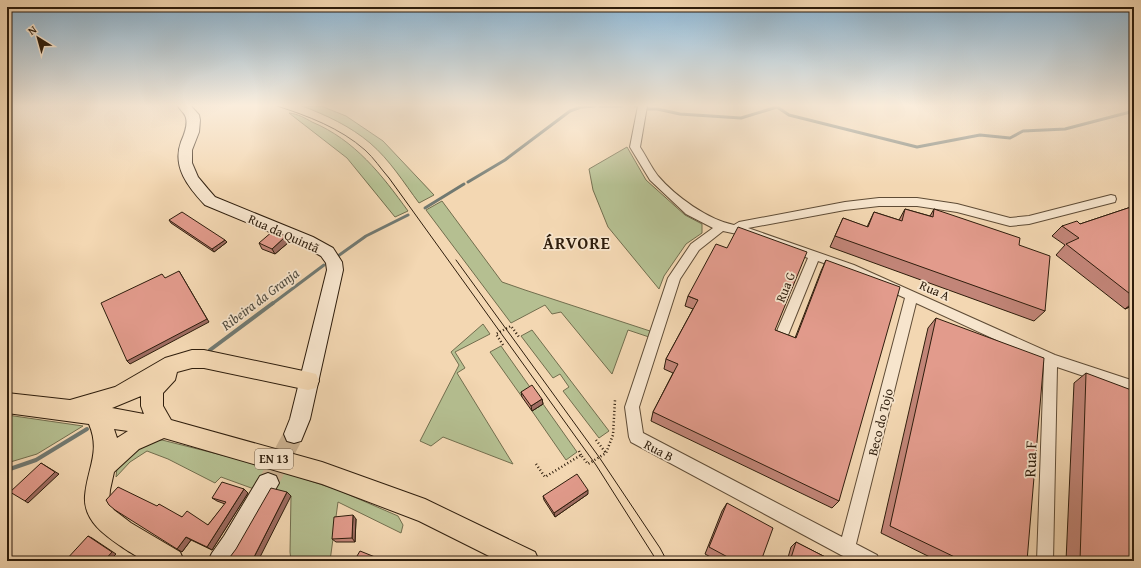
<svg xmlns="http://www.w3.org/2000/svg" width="1141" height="568" font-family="'Gentium Book Plus',serif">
<rect width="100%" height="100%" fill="#f3d7b2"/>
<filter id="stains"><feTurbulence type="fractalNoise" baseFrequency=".005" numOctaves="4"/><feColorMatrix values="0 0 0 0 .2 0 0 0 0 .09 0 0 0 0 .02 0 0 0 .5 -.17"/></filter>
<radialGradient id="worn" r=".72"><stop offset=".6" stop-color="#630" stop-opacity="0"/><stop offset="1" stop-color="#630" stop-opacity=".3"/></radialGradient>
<g fill="#b5bf91" stroke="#726e4e">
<path d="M302,106H321L346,116L383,141L434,195L419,203C404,183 390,160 370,143C350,126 326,115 302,106Z"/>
<path d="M289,113C298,114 305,118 312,122C355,140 382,175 408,211L395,217L347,158Z"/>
<path d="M627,147L646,180L685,215L702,224V233L686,244L664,276L659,289L608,227L593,190L589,169Z"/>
<path d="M442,201L502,282L525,290L650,331L649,337L628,330L612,374L561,312L552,314L545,305L511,323L426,210Z"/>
<path d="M483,324L490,334L455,352L465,368L457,373L513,464L443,437L431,446L420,441L459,365L451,352Z"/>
<path d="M532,330L609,431L599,438L563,391L569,387L560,374L553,378L521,336Z"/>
<path d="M501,346L532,390L522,397L490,352Z"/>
<path d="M543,404L577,452L566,460L532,411Z"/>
<path d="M7,415L83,426L37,454L7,463Z"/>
<path d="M162,440L265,466L338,490L398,516L403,525L401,533L338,502L330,561H291L290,552L291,496L254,489L221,477L215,483L168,459L147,451L130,462L116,477L117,468L146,441Z"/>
</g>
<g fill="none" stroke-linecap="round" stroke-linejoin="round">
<g stroke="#717971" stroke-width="3">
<path d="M600,106H622"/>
<path d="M635,106H637"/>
<path d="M647,109H657L680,114L741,118L777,107L789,115L917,147L980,135L1010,138L1023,131L1065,129L1134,111"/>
<path d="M468,182L505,160L570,111L581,107L595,106"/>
<path d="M425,208L464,184"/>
<path d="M338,256L366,236L408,215"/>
<path d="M272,304L324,265"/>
</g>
<g stroke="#717971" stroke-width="4">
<path d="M210,350L273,303"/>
<path d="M7,470L36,460L87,429"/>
</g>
<path stroke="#ccb291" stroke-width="20" stroke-dasharray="20 10" stroke-linecap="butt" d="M268,483L294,434"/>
<g stroke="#5f4c36" stroke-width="2">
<path id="street" d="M638,106H647L640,147C646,156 651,167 658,176C675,196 708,220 734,225L739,222L845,202L879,198H917L957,204L1010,218L1029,216L1111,195L1115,196L1116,199L1115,202L1111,203L1029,224L1010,226L957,212L917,206H879L845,210L748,228L854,265L1055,355L1134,381V393L1057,367L1053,561H1037L1044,362L916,303L856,544L877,555L879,561H854L841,555L631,442L629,437L625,407L668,278L691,244L713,228L686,214L650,180L630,147ZM723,231L751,237L808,258L777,331L778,335L783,336L788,335L818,261L846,271L905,298L842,537L643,433L639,407L680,279L699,250Z"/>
</g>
<g stroke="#2e1d0c" stroke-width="2">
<g id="secondary">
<path d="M178,106H191L199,115L200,120L199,132L192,150V163L198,177L208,189L215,197L313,237L333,248L342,262L343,270L310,419L301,441L294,443L287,441L284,434L290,419L327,270L326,263L321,256L301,245L205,205C188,187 172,167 181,142C184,135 188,126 186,118C185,113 180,110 178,106Z"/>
<path d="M268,473L276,476L279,483L240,552L234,561H208L212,553L224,536L260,476Z"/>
</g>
</g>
<g stroke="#2e1d0c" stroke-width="2">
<path id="primary" d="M192,350H204L308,372L316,374L319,381L316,388L308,390L204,368H192L177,372L175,380L163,393V406L171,420L322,462L425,499L535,552L539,561H499L419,521L322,484L164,438L139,449L114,472L110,490L109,501L114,510L131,523L180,552L184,561C172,561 159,563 147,561C141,560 134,554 128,551C109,538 83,523 85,496C87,469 101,452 89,424L7,413V393L70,400L115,387L165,358ZM141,396V406L144,414L112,408ZM114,429L128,431L117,438Z"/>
</g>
<g stroke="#2e1d0c" stroke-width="2.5" stroke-dasharray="1 2.5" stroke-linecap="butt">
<path d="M503,345L496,334L511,326L519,337"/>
<path d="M596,440L606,453"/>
<path d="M579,451L581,455"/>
<path d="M536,464L545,477L581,455L588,464L606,453L613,435L615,400"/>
</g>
<use href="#street" fill="#f7e5cd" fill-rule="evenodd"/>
<use href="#secondary" fill="#f7e5cd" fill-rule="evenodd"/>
<use href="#primary" fill="#f3d7b2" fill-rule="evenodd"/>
<g stroke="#2e1d0c" stroke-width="1">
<path d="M277,106C308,116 340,128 365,150C374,158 381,169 389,178L596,465L657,561"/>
<path d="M456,260L599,457L660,548L667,561"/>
</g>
</g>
<g fill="#c28578" stroke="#2e1d0c">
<path d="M1134,206V305L1125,309L1056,255L1065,245L1052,236L1062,226L1080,224Z"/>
<path d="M905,209L930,216L934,209L1019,245L1045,311L1034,321L830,247L843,218L867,227L874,212L899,220Z"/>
<path d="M169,220L227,242L214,252L171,223Z"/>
<path d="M289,242L275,254L262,249L259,243Z"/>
<path d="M826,260L839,501L832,508L651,421L653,412L673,373L664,369L666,359L693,309L685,306L688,296L795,338L821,271Z"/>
<path d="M936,318L1027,561H938L881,533L928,328Z"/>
<path d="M1086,373L1134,561H1066L1074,383Z"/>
<path d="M521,392L542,399L543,404L532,411L522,397Z"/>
<path d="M244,489L248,493L212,550L191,540L182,552L157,506L182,517L208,525L225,504L217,501L212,498Z"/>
<path d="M588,494L555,517L544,500L543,496Z"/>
<path d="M727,503L761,561H718L705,554L722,511Z"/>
<path d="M356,519L355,542H336L332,539Z"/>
<path d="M796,542L833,561H787L791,547Z"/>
</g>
<g fill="#9e6c62" stroke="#2e1d0c">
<path d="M286,236L289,242L275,254L272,249Z"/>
<path d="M225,240L227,242L214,252L212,249Z"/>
<path d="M179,271L209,322L130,364L127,361Z"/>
<path d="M1134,302V305L1125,309Z"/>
<path d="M542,399L543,404L532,411L531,406Z"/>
<path d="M41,463L59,474L28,503L25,501Z"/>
<path d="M244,489L248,493L212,550L207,547Z"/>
<path d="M588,490V494L555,517L554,513Z"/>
<path d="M287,492L291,496L258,561H252Z"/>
<path d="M353,515L356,519L355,542L352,538Z"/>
<path d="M88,536L92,538L116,554L109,561H104Z"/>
<path d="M186,537L191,540L182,552L177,549Z"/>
</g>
<g fill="#e29b8c" stroke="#2e1d0c">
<path d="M1134,206V297L1066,244L1079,238L1062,226L1077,221L1080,224Z"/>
<path d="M905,209L933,217L934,209L1020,238L1019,245L1050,256L1045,311L835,236L843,218L868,227L874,212L902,221Z"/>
<path d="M182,212L225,240L212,249L169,220Z"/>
<path d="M738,227L807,252L775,330L796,338L826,260L900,287L839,501L653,412L678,364L666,359L698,300L688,296L716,244L727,248Z"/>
<path d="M273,231L286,236L272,249L259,243Z"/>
<path d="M179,271L207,319L127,361L101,303L162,274L165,278Z"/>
<path d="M936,318L1044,358L1027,561H963L890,526Z"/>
<path d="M1086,373L1134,391V561H1080Z"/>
<path d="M532,385L542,399L531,406L521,392Z"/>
<path d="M41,463L55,472L25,501L10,492Z"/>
<path d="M577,474L588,490L554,513L543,496Z"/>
<path d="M222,482L244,489L207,547L186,537L177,549L115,510L109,505L106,500L118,487L157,506L159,504L182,517L187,511L208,525L226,502L212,498Z"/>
<path d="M271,488L287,492L252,561H227L236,549Z"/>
<path d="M727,503L773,528L761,561H735L709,547Z"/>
<path d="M353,515L352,538L332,539L334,517Z"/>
<path d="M88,536L112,552L104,561H65Z"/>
<path d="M796,542L833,561H790Z"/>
<path d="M360,551L380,559L379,561H354Z"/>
</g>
<linearGradient id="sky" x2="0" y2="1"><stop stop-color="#8ab5d4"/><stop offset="0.57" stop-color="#faeddc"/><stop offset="1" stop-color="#faeddc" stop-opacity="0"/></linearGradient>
<rect width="1141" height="185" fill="url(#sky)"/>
<g text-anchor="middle" stroke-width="3.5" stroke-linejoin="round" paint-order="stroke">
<rect fill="#f7e5cd" stroke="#6a5946" stroke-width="1" x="255" y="449" width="38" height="20" rx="3"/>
<g font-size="12" font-weight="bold" fill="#2e1d0c">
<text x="274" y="463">EN 13</text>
</g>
<g font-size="13" fill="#2e1d0c" stroke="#f7e5cd">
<text transform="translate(284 233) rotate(24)" y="5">Rua da Quintã</text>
<text transform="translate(785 287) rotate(-68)" y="5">Rua G</text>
<text transform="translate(935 290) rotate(24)" y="5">Rua A</text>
<text transform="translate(880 422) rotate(-76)" y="5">Beco do Tojo</text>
<text transform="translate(659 450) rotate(28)" y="5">Rua B</text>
</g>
<g font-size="14" font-style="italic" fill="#504b3f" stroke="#f7e5cd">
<text transform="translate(260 299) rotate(-37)" y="5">Ribeira da Granja</text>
</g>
<g font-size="16" fill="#2e1d0c" stroke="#f7e5cd">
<text transform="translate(1030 459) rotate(-88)" y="6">Rua F</text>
</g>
<g font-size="17" font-weight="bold" letter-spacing="1" fill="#2e1d0c" stroke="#f7e5cd">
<text x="577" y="249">ÁRVORE</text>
</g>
</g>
<rect width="1141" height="568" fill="none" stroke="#f3d7b2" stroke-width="24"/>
<rect x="8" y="8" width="1125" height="552" fill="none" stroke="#2e1d0c" stroke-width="2"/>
<rect x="12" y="12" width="1117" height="544" fill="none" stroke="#2e1d0c"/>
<g transform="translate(38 38) rotate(323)" stroke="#f7e5cd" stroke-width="3" paint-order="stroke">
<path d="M0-3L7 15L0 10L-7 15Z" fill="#2e1d0c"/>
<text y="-6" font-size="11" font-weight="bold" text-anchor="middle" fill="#2e1d0c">N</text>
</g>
<rect width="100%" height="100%" filter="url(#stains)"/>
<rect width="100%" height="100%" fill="url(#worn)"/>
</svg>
